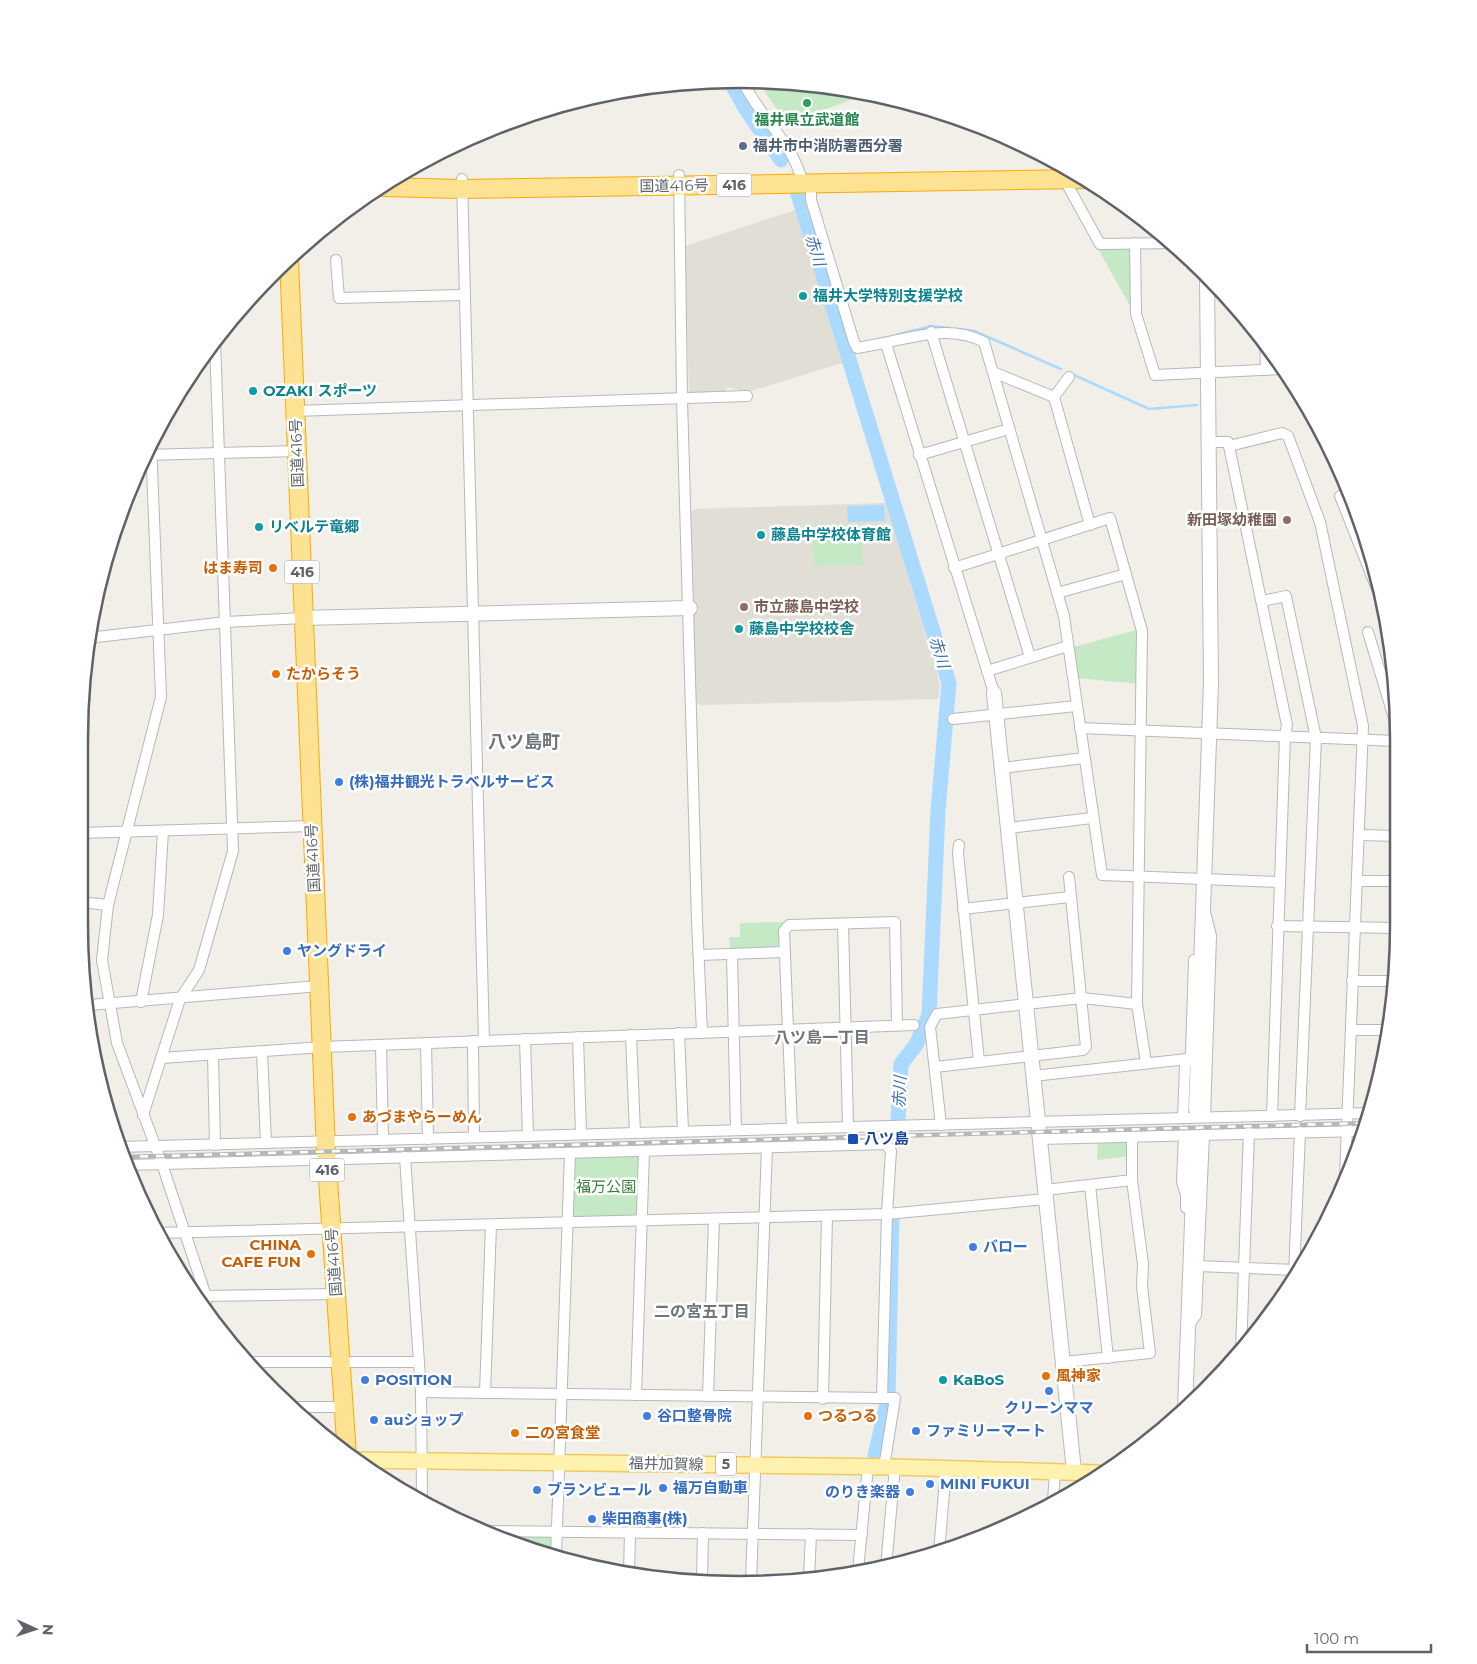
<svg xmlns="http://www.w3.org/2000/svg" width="1477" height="1664" font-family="Montserrat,'Noto Sans JP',sans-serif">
<rect width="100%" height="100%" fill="#f1efe8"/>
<g fill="#e1ded6">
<path d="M798,209L846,362L747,392L727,387L725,393L689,392L685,246Z"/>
<path d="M886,503L937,672L940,687L938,699L700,705L696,702L691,512L695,509Z"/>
</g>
<g fill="#c5e8c5">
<path d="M758,82L824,84L866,94L787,124Z"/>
<path d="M1096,245H1135L1134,313Z"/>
<path d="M861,524L863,565L814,566L812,525Z"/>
<path d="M1140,629L1141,684L1076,678L1074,647Z"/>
<path d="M785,922V952H730L729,937H740V923Z"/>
<path d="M1098,1138H1132V1156L1097,1160Z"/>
<path d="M644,1151L642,1221L568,1223L570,1153Z"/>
<path d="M553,1533L552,1555L489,1536Z"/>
</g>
<path fill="#aadaff" d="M884,505L885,521L848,522L847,506Z"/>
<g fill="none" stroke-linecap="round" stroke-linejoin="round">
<g stroke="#aadaff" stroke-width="2.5">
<path d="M960,329L974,331L1061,369"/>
<path d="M884,338L931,326L950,328"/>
<path d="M847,347H849"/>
<path d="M1074,375L1149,409L1197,405"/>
</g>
<g stroke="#aadaff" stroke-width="15">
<path d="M730,81L747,111L781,160"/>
<path d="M798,194L949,683L938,811L929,1015L916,1045L901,1064L898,1121"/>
<path d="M875,1456L888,1399L892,1219"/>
</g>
<g stroke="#b5b8bc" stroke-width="12">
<g id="street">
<path d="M743,82C761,119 793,142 803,184"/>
<path d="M1069,169L1068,186L1100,244L1174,243"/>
<path d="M679,175L682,399L697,920L702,1033"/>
<path d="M462,179L484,1041"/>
<path d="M811,184V200L854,342L857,348L889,342"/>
<path d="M1135,243L1136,314L1155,375L1282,369"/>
<path d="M336,260L339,298L463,295"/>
<path d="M931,332L1030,657"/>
<path d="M1265,341L1266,370"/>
<path d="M993,372L1054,397"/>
<path d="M1069,377L1054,397L1090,525"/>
<path d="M295,411L747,396"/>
<path d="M151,442L161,697L108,905L102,960L117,1043L162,1164L206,1296V1306"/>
<path d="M1210,442H1228L1229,446L1287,725L1285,736L1272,1116"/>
<path d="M1229,446L1282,433L1288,436L1320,522L1363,726L1345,1177"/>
<path d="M145,455L297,451"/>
<path d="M919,455L1009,429"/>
<path d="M1348,494L1340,496L1381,599"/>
<path d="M954,568L1110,518L1142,631L1137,1004L1146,1063"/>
<path d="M1057,593L1126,574"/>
<path d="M1262,601L1286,596L1316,738L1300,1116"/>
<path d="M1368,632L1397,728"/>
<path d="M88,638L226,622L303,618"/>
<path d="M987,671L1068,646"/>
<path d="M994,693L887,347L889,342C920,335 953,326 984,342L1064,616L1102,875L1279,882"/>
<path d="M953,719L1076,706"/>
<path d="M1080,728L1397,741"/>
<path d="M1002,768L1084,758"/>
<path d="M1009,828L1092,818"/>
<path d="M79,833L312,826"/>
<path d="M1360,835L1397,836"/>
<path d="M959,845L958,853L979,1061"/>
<path d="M1357,881H1397"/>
<path d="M79,902L108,905"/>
<path d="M963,909L1070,897"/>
<path d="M843,924L848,1126"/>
<path d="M1277,926L1397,928"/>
<path d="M732,954L736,1130"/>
<path d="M699,955L785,952"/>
<path d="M1352,981H1395"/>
<path d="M141,1002L158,915L163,831"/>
<path d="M89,1005L319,986"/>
<path d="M1351,1030H1387"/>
<path d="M679,1033L683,1131"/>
<path d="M631,1035L635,1133"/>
<path d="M578,1037L581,1134"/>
<path d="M525,1039L528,1136"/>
<path d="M473,1041L474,1137"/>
<path d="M426,1043L428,1139"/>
<path d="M381,1045L383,1140"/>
<path d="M262,1052L266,1143"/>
<path d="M213,1055L215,1145"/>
<path d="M161,1058L323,1047L914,1025"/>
<path d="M935,1067L1083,1050L1086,1047L1069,877"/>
<path d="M1033,1076L1187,1059"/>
<path d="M143,1115L180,999L199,970L233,851L215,341"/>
<path d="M1205,1117L1211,936L1206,916"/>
<path d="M1183,1118L1185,1066L1191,1054L1194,960"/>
<path d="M941,1125L930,1027L937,1014L1082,998L1137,1004"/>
<path d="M792,1128L784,931L789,925L895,922L897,1025"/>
<path d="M1184,1136L1182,1182L1186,1195V1208"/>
<path d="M1040,1139L1363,1131"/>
<path d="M120,1147L1369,1113"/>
<path d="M405,1157L421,1392L422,1498"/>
<path d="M127,1165L886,1144L891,1151L887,1214L882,1398L421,1392"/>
<path d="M1090,1185L1108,1358"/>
<path d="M1045,1190L1132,1180"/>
<path d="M157,1233L887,1214L1046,1199"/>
<path d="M1198,1266L1297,1270"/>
<path d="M1294,1275L1300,1132"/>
<path d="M200,1296L336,1294"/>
<path d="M1188,1326L1196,1315L1204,1135"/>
<path d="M1241,1350L1249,1132"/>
<path d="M244,1362H418"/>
<path d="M1064,1362L1150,1353L1142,1286L1143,1264L1132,1180V1138"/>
<path d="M485,1393L491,1225"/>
<path d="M636,1395L644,1151"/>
<path d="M708,1396L714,1219"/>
<path d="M882,1398H895L884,1467"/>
<path d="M823,1399L827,1216"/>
<path d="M292,1407H344"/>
<path d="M1053,1502L1055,1470"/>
<path d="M479,1531L862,1535"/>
<path d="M939,1552L946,1468"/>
<path d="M556,1556L570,1153"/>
<path d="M886,1567L895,1467"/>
<path d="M858,1571L868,1466"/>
<path d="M629,1574L630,1532"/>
<path d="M702,1579L703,1533"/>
<path d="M809,1579L811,1534"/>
<path d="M751,1582L767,1148"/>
</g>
</g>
<g stroke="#b6babf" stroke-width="16">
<g id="secondary">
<path d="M303,618L690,608"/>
<path d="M994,693L1074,1471"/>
<path d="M1196,1109L1211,683L1207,279"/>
<path d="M1185,1409L1195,1143"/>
</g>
</g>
<g stroke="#f2c960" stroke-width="18">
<path id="primary" d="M355,1460L895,1467L1097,1473"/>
</g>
<g stroke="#f9ab00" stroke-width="20">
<g id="highway">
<path d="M383,187L461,189L1085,179"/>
<path d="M289,260L326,1150L347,1455"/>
</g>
</g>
<use href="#street" stroke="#fff" stroke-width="10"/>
<use href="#secondary" stroke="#fff" stroke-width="14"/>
<use href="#primary" stroke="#fff2af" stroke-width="15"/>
<use href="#highway" stroke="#fde293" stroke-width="18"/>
<g stroke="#b6b7b8" stroke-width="4.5">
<path id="rail" d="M124,1157L1366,1123"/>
</g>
<use href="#rail" stroke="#fff" stroke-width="2.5" stroke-dasharray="8" stroke-linecap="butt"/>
</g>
<circle fill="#2e9e5b" stroke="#fff" stroke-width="2" cx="807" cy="103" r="5"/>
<circle fill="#5c6f8a" stroke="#fff" stroke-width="2" cx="743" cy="146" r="5"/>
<g fill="#0f9aa8" stroke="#fff" stroke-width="2">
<circle cx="803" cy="296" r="5"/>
<circle cx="253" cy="391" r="5"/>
<circle cx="259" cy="527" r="5"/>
<circle cx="761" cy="535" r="5"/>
<circle cx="739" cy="629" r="5"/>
<circle cx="943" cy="1380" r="5"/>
</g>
<g fill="#8d6e63" stroke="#fff" stroke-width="2">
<circle cx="1287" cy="520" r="5"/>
<circle cx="744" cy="607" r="5"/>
</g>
<g fill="#e8710a" stroke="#fff" stroke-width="2">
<circle cx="273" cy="568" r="5"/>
<circle cx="276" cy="674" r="5"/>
<circle cx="352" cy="1117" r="5"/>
<circle cx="311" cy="1254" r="5"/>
<circle cx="1046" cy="1376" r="5"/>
<circle cx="808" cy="1416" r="5"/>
<circle cx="515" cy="1433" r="5"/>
</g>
<g fill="#3f7fe0" stroke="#fff" stroke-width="2">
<circle cx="339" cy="782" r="5"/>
<circle cx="287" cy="951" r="5"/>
<circle cx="973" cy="1247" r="5"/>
<circle cx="365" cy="1380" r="5"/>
<circle cx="1049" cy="1391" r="5"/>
<circle cx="647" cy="1416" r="5"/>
<circle cx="374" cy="1420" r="5"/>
<circle cx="916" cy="1431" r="5"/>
<circle cx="930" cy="1484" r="5"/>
<circle cx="663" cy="1488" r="5"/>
<circle cx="537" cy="1490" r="5"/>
<circle cx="910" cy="1492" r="5"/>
<circle cx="592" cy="1519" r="5"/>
</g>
<rect fill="#1a4fb4" stroke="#fff" stroke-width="2" x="847" y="1133" width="12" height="12" rx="2.5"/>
<g text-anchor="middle" stroke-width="5" stroke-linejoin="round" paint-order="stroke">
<g fill="#fff" stroke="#8f9295" stroke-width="1">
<rect x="716.5" y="173.5" width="35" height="23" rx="4"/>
<rect x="284.5" y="560.5" width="35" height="23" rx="4"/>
<rect x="309.5" y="1158.5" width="35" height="23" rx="4"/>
<rect x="716" y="1452.5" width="20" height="23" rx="4"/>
</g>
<g font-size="14" font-weight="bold" fill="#5f6368">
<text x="734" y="190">416</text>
<text x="302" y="577">416</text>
<text x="327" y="1175">416</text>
<text x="726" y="1469">5</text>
</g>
<g font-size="15" font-weight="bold" fill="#27864d" stroke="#fff">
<text x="807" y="125">福井県立武道館</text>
</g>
<g font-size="15" font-weight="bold" fill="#4e5e75" stroke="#fff" text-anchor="start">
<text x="753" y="151">福井市中消防署西分署</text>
</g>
<g font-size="15" fill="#5f6368" stroke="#fff">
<text transform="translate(674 186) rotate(-1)" y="5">国道416号</text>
<text transform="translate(297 453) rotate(-92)" y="5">国道416号</text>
<text transform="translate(313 858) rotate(-93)" y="5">国道416号</text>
<text transform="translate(334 1262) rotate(-94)" y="5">国道416号</text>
<text transform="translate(666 1464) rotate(1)" y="5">福井加賀線</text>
</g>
<g font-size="15" font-weight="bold" fill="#0d838f" stroke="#fff" text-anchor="start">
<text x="813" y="301">福井大学特別支援学校</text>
<text x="263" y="396">OZAKI スポーツ</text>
<text x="269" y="532">リベルテ竜郷</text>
<text x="771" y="540">藤島中学校体育館</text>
<text x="749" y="634">藤島中学校校舎</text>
<text x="953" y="1385">KaBoS</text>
</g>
<g font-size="15" font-weight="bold" fill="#785e54" stroke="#fff" text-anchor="end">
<text x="1277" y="525">新田塚幼稚園</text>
<text x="754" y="612" text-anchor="start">市立藤島中学校</text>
</g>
<g font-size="15" font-weight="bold" fill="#c56008" stroke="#fff" text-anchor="start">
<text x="263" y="573" text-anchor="end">はま寿司</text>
<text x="286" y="679">たからそう</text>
<text x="362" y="1122">あづまやらーめん</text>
<text x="301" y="1250" text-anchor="end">CHINA<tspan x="301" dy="17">CAFE FUN</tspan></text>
<text x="1056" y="1381">風神家</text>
<text x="818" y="1421">つるつる</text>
<text x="525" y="1438">二の宮食堂</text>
</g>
<g font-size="15" font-weight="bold" fill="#366cbe" stroke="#fff" text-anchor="start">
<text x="349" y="787">(株)福井観光トラベルサービス</text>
<text x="297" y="956">ヤングドライ</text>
<text x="983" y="1252">バロー</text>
<text x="375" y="1385">POSITION</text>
<text x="1049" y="1413" text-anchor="middle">クリーンママ</text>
<text x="657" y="1421">谷口整骨院</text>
<text x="384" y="1425">auショップ</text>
<text x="926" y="1436">ファミリーマート</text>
<text x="940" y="1489">MINI FUKUI</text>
<text x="673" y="1493">福万自動車</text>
<text x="547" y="1495">ブランビュール</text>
<text x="900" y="1497" text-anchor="end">のりき楽器</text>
<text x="602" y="1524">柴田商事(株)</text>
</g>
<g font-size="15" font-weight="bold" fill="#164399" stroke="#fff" text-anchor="start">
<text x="864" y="1144">八ツ島</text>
</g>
<g font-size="15" fill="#348238" stroke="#fff">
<text x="606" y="1192">福万公園</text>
</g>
<g font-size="16" font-style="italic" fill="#4174aa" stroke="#fff">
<text transform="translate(816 250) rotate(73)" y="6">赤川</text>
<text transform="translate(940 652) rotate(73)" y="6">赤川</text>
<text transform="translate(899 1092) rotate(-87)" y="6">赤川</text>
</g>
<g font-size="16" font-weight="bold" fill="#70757a" stroke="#fff">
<text x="822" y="1043">八ツ島一丁目</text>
<text x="702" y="1317">二の宮五丁目</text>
</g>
<g font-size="18" font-weight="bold" fill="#70757a" stroke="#fff">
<text x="524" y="748">八ツ島町</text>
</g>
</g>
<path d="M0 0H1477V1664H0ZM739 88H739A651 651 0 0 1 1390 739V925A651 651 0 0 1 739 1576H739A651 651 0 0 1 88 925V739A651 651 0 0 1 739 88Z" fill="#fff" fill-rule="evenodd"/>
<path fill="none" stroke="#5f6368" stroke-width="2.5" d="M739 88H739A651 651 0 0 1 1390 739V925A651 651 0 0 1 739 1576H739A651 651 0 0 1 88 925V739A651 651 0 0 1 739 88Z"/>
<g transform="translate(35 1629) rotate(93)" stroke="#ffffff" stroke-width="4" paint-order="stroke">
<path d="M0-4L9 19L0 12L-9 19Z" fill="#5f6368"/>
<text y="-8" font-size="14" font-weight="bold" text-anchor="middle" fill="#5f6368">N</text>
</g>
<path d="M1307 1644v8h124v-8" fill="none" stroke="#5f6368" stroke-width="2.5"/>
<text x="1314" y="1644" font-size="15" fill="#5f6368" stroke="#ffffff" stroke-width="4" paint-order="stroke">100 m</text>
</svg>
